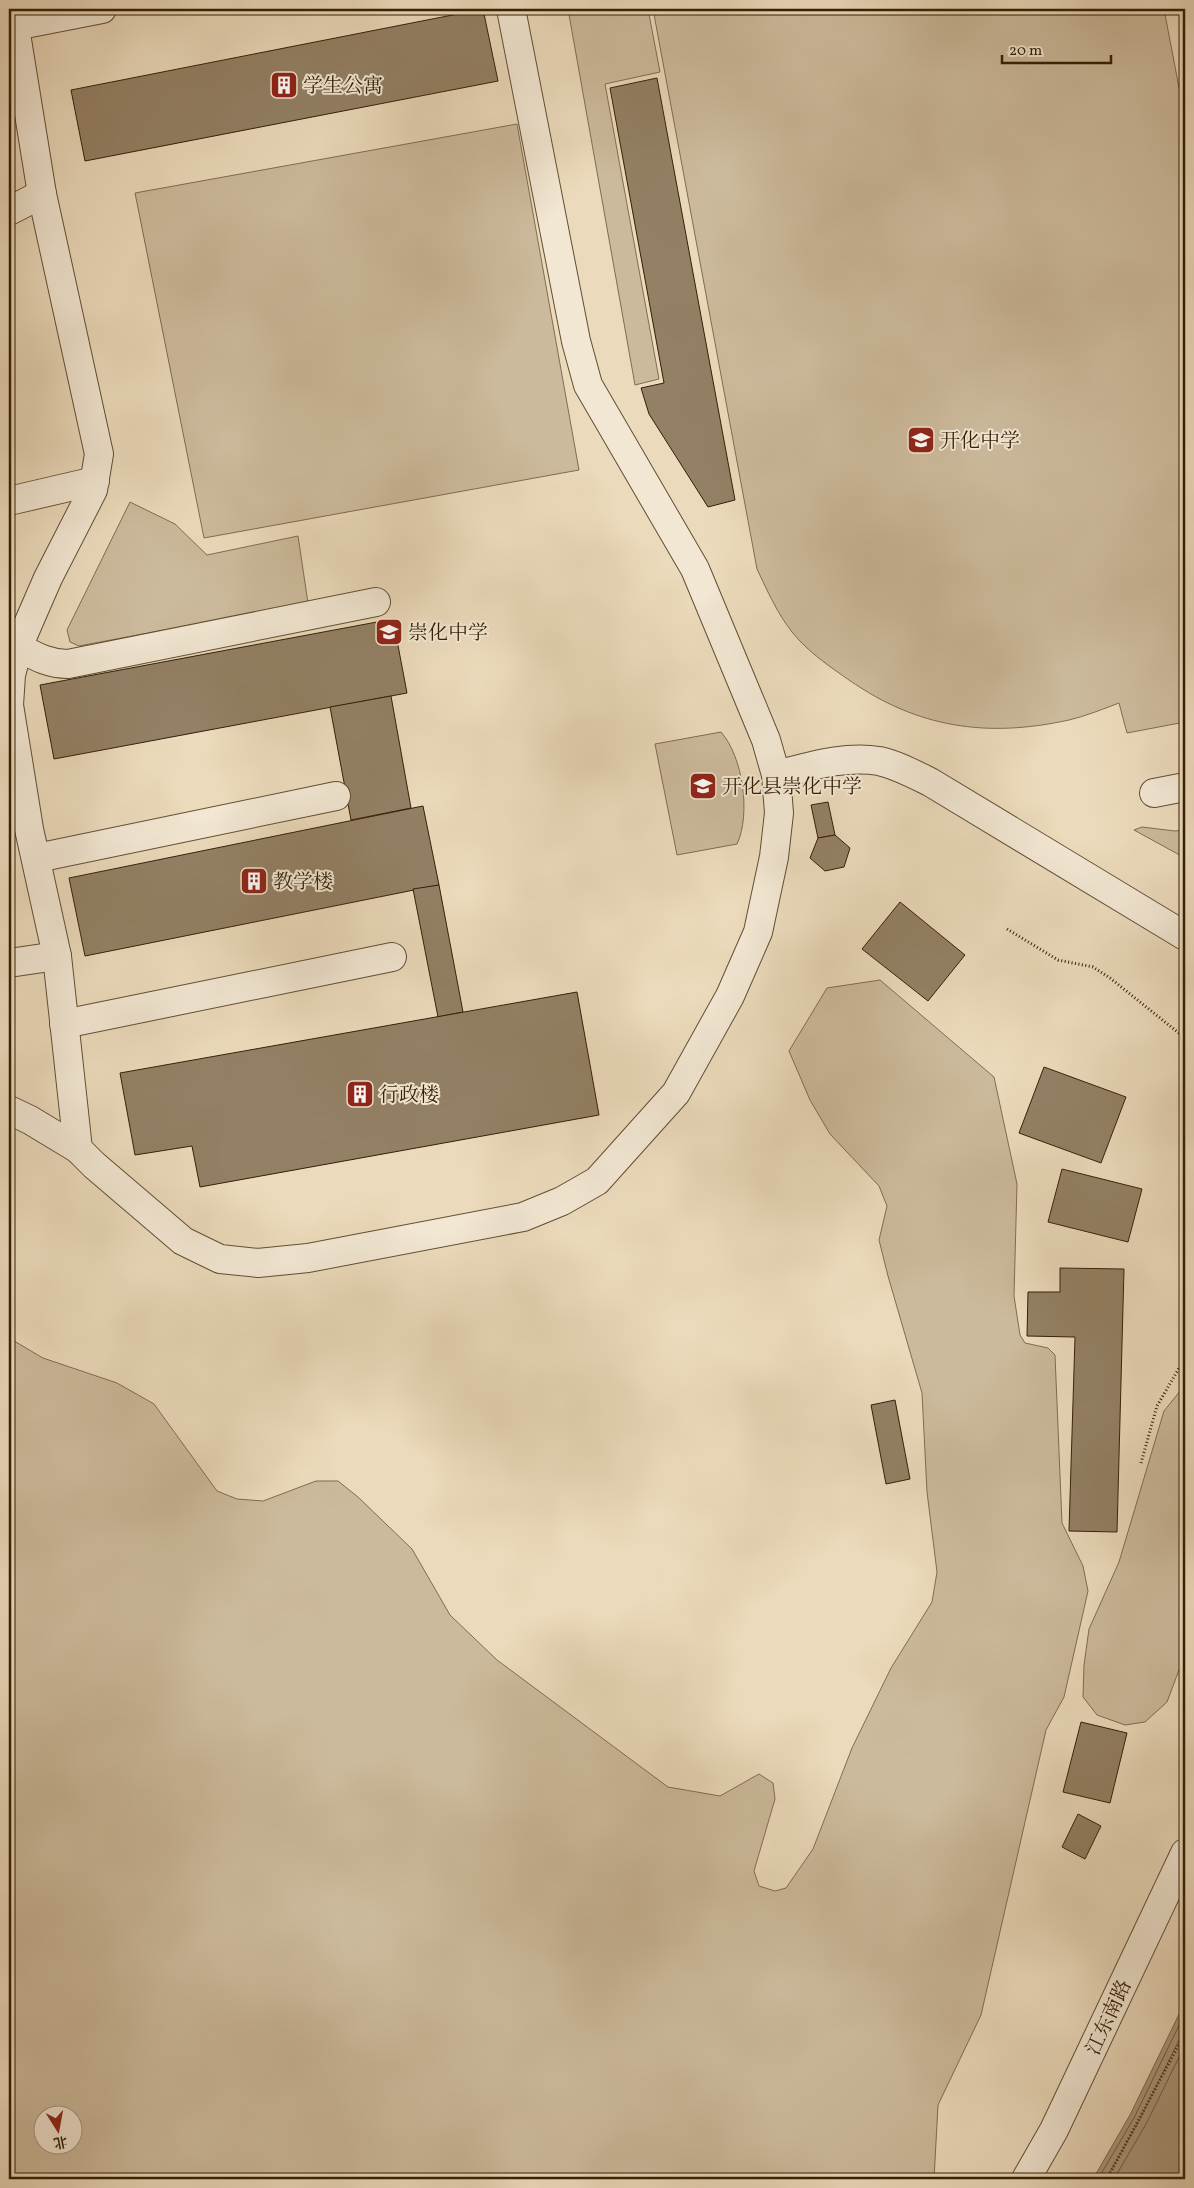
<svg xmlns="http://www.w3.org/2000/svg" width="1194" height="2188" font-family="Vollkorn,'Noto Serif SC',serif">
<rect width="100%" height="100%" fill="#ebdabb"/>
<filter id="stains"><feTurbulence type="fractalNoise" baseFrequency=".004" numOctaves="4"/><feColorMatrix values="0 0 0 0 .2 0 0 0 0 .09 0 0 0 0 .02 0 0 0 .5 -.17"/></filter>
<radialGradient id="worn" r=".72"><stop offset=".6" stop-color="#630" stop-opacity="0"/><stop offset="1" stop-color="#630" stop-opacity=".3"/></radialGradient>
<g fill="#ccba9c" stroke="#806c52" fill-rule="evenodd">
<path d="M568,9H648L660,72L605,84L659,379L635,385Z"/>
<path d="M653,9H1164L1185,119V722L1127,733L1119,703C1103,709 1086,716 1069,720C987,738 918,728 849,680C829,666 808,652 792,632C777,613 767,590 757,569Z"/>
<path d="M517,124L579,470L204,538L135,193Z"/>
<path d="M130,502L175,524L207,555L298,536L308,603L79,646L70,642L67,630Z"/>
<path d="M721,732C743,757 751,814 737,844L677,855L655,744Z"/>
<path d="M1142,827L1175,831L1185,830V858L1134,830Z"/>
<path d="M880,980L994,1077L1017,1184L1014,1296L1020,1335L1025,1343L1048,1348L1055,1355L1062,1523L1083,1566L1088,1591L1064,1697L1046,1730L981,2015L938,2105L934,2179H9V1338L43,1358L117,1383L154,1404L217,1491L237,1499L263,1501L316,1481H338L358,1497L412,1549L450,1615L497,1660L668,1787L720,1796L759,1774L773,1783L775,1799L754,1871L759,1886L775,1891L786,1888L813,1849L852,1748L891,1668L932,1602L937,1572L927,1492L922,1393L888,1276L879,1240L887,1206L879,1186L830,1134L810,1100L789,1051L827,988ZM42,2116H72V2146H42Z"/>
<path d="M1185,1385V1654L1167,1702L1145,1722L1125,1725L1097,1715L1083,1697L1084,1665L1089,1629L1119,1562L1164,1411Z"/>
</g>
<path fill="#ad9a7e" stroke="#7d694e" d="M1185,2002V2179H1093L1130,2115Z"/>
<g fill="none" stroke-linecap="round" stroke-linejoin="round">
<g stroke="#705c42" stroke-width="1">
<path d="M1098,2179L1134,2118L1185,2013"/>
<path d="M1106,2179L1139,2121L1185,2028"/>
<path d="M1114,2179L1146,2124L1185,2045"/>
</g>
</g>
<g fill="#938065" stroke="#341f07">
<path d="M483,9L498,81L85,161L71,90Z"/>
<path d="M657,78L735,500L708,507L649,414L641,388L664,383L610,88Z"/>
<path d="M393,619L407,693L54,759L40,685Z"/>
<path d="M391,696L411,808L351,820L330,707Z"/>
<path d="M828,802L835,835L818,838L811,805Z"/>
<path d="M423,806L439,885L85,956L69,878Z"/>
<path d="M835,835L850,848L844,867L825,871L810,858L818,838Z"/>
<path d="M439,885L463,1012L438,1017L413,889Z"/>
<path d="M900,902L965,955L928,1001L862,949Z"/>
<path d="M577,992L599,1115L200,1187L192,1146L135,1155L120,1073Z"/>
<path d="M1044,1067L1126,1097L1101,1163L1019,1133Z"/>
<path d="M1062,1169L1142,1189L1128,1242L1048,1222Z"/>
<path d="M1060,1268L1124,1269L1117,1532L1069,1531L1075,1337L1027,1336L1028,1292H1060Z"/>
<path d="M895,1400L910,1479L886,1484L871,1405Z"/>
<path d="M1081,1722L1127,1733L1110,1803L1063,1792Z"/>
<path d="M1078,1814L1101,1826L1085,1859L1062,1847Z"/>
</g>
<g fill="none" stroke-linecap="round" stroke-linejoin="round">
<g stroke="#624e34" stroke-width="30">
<g id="minor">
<path d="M12,9L42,194L99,454L93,490L48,578L18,647L11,675L9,705L29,829L57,956L78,1149"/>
<path d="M15,26L102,9"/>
<path d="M9,211L42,194"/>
<path d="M9,501L95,481"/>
<path d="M18,647C35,656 48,664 68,664L376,602"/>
<path d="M776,775C808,767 845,755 879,761C897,765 914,774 930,782L1185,936"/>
<path d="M1154,793L1185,787"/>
<path d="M37,858L336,796"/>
<path d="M9,963L57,956"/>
<path d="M64,1024L392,957"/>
<path d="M9,1110L30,1120L78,1149L94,1165L183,1241L220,1259L258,1263L308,1258L523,1217L562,1201L597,1181L676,1093L730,996L758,932L774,857L779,813L776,775L766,740L695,569L588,385L576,341L511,9"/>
<path d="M1026,2179L1054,2130L1185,1853"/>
</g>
</g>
<g stroke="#341f07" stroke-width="3" stroke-dasharray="1 2.5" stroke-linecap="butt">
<path d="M1007,929L1058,960L1093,967L1110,978L1185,1038"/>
<path d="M1141,1463L1157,1406L1185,1358"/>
<path d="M1107,2179L1185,2033"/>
</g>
<use href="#minor" stroke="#f2e7d3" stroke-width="28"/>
</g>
<defs>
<g id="building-square" transform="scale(1.4375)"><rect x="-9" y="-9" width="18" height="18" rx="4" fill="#8f2418" stroke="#f2e7d3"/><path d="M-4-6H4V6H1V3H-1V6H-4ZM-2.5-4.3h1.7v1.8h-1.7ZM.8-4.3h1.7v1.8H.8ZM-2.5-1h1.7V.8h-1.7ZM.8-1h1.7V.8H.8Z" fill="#fff"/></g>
<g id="school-square" transform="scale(1.4375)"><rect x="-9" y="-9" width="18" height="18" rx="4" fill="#8f2418" stroke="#f2e7d3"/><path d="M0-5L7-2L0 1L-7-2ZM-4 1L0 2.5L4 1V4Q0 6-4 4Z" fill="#fff"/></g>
</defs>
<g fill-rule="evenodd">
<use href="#building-square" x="284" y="85"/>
<use href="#school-square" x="921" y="440"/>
<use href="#school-square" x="389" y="632"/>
<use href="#school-square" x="703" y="786"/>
<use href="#building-square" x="254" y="881"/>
<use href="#building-square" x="360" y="1094"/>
</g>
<g text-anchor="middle" stroke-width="4" stroke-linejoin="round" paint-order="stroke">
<g font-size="20" fill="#341f07" stroke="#f2e7d3" text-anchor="start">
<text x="303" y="92">学生公寓</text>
<text x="940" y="447">开化中学</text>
<text x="408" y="639">崇化中学</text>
<text x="722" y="793">开化县崇化中学</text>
<text x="273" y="888">教学楼</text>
<text x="379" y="1101">行政楼</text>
</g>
<g font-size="20" fill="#341f07" stroke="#f2e7d3">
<text transform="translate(1108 2017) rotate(-65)" y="7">江东南路</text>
</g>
</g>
<rect width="1194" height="2188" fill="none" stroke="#ebdabb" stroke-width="30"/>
<rect x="10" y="10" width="1174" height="2168" fill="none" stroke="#341f07" stroke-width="2.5"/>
<rect x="15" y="15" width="1164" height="2158" fill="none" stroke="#341f07"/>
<g transform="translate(58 2130) rotate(169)"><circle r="24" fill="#f2e7d3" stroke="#a69781"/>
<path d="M0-4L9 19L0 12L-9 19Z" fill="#8f2418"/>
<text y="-8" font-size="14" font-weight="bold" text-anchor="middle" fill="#341f07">北</text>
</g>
<path d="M1002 55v8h109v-8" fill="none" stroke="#341f07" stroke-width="2.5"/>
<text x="1009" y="55" font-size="15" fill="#341f07" stroke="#f2e7d3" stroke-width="4" paint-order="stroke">20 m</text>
<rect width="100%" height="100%" filter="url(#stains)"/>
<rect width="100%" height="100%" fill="url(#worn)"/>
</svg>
